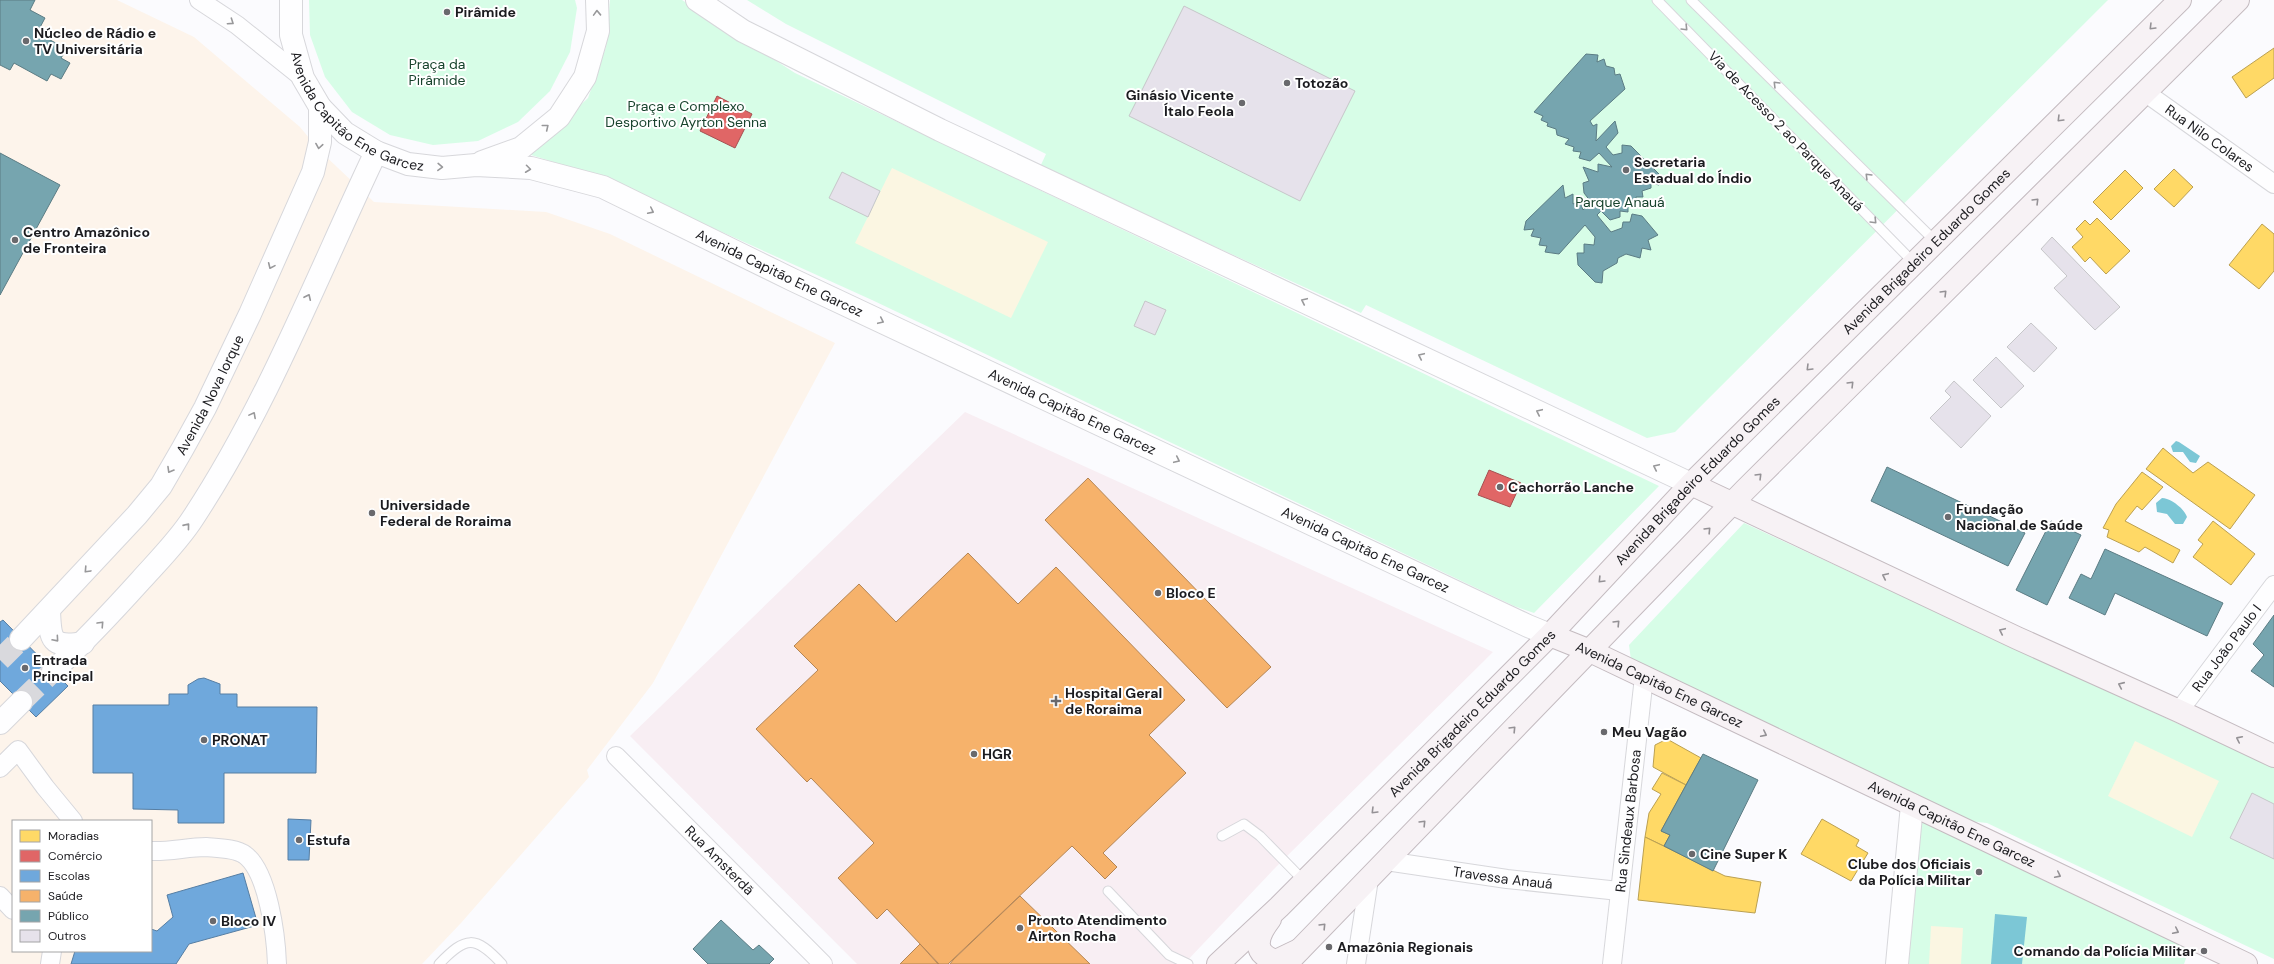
<svg xmlns="http://www.w3.org/2000/svg" width="2274" height="964" font-family="'DM Sans',sans-serif">
<rect width="100%" height="100%" fill="#fbfbfe"/>
<path fill="#fdf4eb" fill-rule="evenodd" d="M0,0H117L194,37L300,127L319,150L374,202L546,212L610,234L835,343L653,683L587,770L589,777L461,923L422,964H0ZM13,821H151V951H13Z"/>
<path fill="#f8eef3" d="M965,412L1493,652L1276,867L1184,964H857L630,736Z"/>
<g fill="#d7fde7">
<path d="M309,0H575L577,8L570,52L550,91L518,122L478,141L433,145L390,135L352,112L325,77L310,35Z"/>
<path d="M610,0H682L795,73L1659,486L1534,613L1514,606L872,300L598,176L528,154L588,98L606,47Z"/>
<path d="M747,0H2108L1675,432L1647,438L1366,305L1361,313L1040,167L1046,154L786,24Z"/>
<path d="M1744,523L2274,768V959L1987,823L1969,821L1631,660L1629,645Z"/>
<path d="M1912,805L2193,939L2184,964H1897Z"/>
</g>
<g fill="#fbf6e2">
<path d="M892,168L1048,242L1011,318L855,243Z"/>
<path d="M2135,741L2219,781L2192,837L2108,796Z"/>
<path d="M1931,926L1963,928L1961,964H1929Z"/>
</g>
<g fill="#7cc7d6">
<path d="M2176,441L2179,442L2200,456L2196,463L2190,462L2183,452H2173L2171,446Z"/>
<path d="M2162,498C2170,498 2184,508 2187,517L2183,524H2175L2167,514L2157,512L2156,503Z"/>
<path d="M1995,914L2027,917L2022,964H1991Z"/>
</g>
<g fill="#ffd966" stroke="#bba051">
<path d="M2274,48V78L2246,98L2232,77Z"/>
<path d="M2174,169L2193,187L2174,207L2154,189Z"/>
<path d="M2125,170L2143,188L2111,220L2093,202Z"/>
<path d="M2097,218L2130,251L2106,274L2090,257L2085,262L2072,247L2083,237L2076,229L2085,220L2090,225Z"/>
<path d="M2262,224L2274,234V271L2259,289L2229,265Z"/>
<path d="M2163,448L2193,473L2208,462L2255,495L2230,529L2146,469Z"/>
<path d="M2142,472L2163,487L2142,510L2137,506L2125,521L2180,550L2173,563L2145,547L2139,552L2107,537L2109,530L2103,528L2116,504Z"/>
<path d="M2213,521L2255,554L2231,585L2193,557L2203,544L2198,540Z"/>
<path d="M1667,739L1701,758L1686,785L1653,767L1655,745Z"/>
<path d="M1662,773L1686,785L1661,831L1670,835L1664,846L1645,837L1649,813L1661,794L1652,789Z"/>
<path d="M1822,819L1859,840L1856,846L1868,853L1851,881L1801,854Z"/>
<path d="M1645,837L1725,876L1761,882L1755,913L1638,900Z"/>
</g>
<g fill="#e06666" stroke="#a55051">
<path d="M717,96L752,114L735,148L700,131Z"/>
<path d="M1489,470L1521,483L1510,507L1478,495Z"/>
</g>
<g fill="#6fa8dc" stroke="#567ea3">
<path d="M3,620L68,686L36,717L0,681V622Z"/>
<path d="M204,678L220,684V694H237V707H317L316,773H224V823H178V810L133,809V773H93V705H169V694H188V685L198,679Z"/>
<path d="M288,819L311,820L309,860H288Z"/>
<path d="M243,873L258,925L189,944L176,964H71L75,951H151V929L157,931L173,917L167,895Z"/>
</g>
<g fill="#f6b26b" stroke="#b48554">
<path d="M1088,478L1271,667L1227,708L1045,520Z"/>
<path d="M968,553L1018,604L1056,567L1185,700L1149,735L1186,773L1103,853L1117,867L1105,879L1072,846L948,964H939L887,909L877,919L838,878L874,843L811,778L807,782L756,729L818,670L794,646L859,584L896,622Z"/>
<path d="M1020,896L1090,964H950L953,960Z"/>
<path d="M920,944L938,964H900Z"/>
</g>
<g fill="#76a5af" stroke="#5b7c84">
<path d="M0,0H35L30,10L45,18L37,33L67,49L61,58L70,63L61,79L51,74L47,81L14,63L10,70L0,65Z"/>
<path d="M1586,54L1598,55L1597,62L1604,59L1606,66L1614,68L1615,75L1620,74L1625,89L1590,121L1593,126L1597,124L1596,141L1615,121L1618,133L1606,147L1613,155L1622,153V145L1631,146L1660,175L1659,185L1651,183V188L1642,191L1643,197H1636V206L1628,205V212L1620,211V217L1610,220L1601,211L1597,215L1611,232L1622,228L1623,222H1630L1632,214L1642,216L1658,235L1648,240L1651,250L1642,248L1640,258L1626,254L1618,258L1617,263L1603,271L1602,283L1595,282L1578,265L1577,253H1584V244L1594,245L1595,237L1585,225L1559,254L1545,252L1547,246L1539,245L1541,238L1531,236L1534,229L1524,230L1526,221L1563,185L1565,198L1573,194V204L1580,201L1583,210L1591,202L1584,193L1583,183L1589,181L1583,167L1598,172V164L1612,167L1599,153L1590,161L1579,158L1581,152L1573,151L1574,147L1565,144L1569,139L1557,135L1556,129L1547,126L1548,123L1541,120L1543,116L1534,112Z"/>
<path d="M0,153L60,185L0,295Z"/>
<path d="M1887,467L2025,533L2008,566L1871,501Z"/>
<path d="M2051,521L2081,535L2047,605L2016,590Z"/>
<path d="M2105,549L2223,603L2207,636L2115,593L2105,615L2069,598L2081,574L2091,579Z"/>
<path d="M2274,615V687L2251,671L2264,655L2253,644Z"/>
<path d="M1703,754L1758,780L1713,871L1664,846L1670,835L1661,831Z"/>
<path d="M721,920L753,950L759,945L774,959L769,964H708L693,949Z"/>
</g>
<g fill="#e6e2eb" stroke="#c6c6c9">
<path d="M1184,6L1355,91L1300,201L1129,116Z"/>
<path d="M842,172L880,191L868,217L829,198Z"/>
<path d="M2052,237L2120,307L2095,330L2054,288L2067,276L2041,249Z"/>
<path d="M1145,301L1166,310L1155,335L1134,326Z"/>
<path d="M2031,323L2057,348L2034,372L2007,347Z"/>
<path d="M1996,357L2024,386L2001,408L1973,380Z"/>
<path d="M1954,381L1991,416L1961,448L1930,418L1951,397L1945,391Z"/>
<path d="M2252,793L2274,804V859L2230,838Z"/>
</g>
<g fill="none" stroke-linecap="round" stroke-linejoin="round">
<g stroke="#d9d9dd" stroke-width="22" stroke-dasharray="22 11" stroke-linecap="butt">
<path d="M0,660L21,639"/>
<path d="M21,702L53,671"/>
</g>
<g stroke="#d7d7db" stroke-width="11">
<g id="service">
<path d="M1657,0L1914,263"/>
<path d="M1691,0L1936,242"/>
<path d="M1222,836L1244,824L1260,836L1304,881"/>
<path d="M1108,891L1169,955L1188,964"/>
<path d="M439,964C466,936 475,935 502,964"/>
</g>
</g>
<g stroke="#d7d7db" stroke-width="20">
<g id="minor">
<path d="M199,0L237,25L303,78"/>
<path id="s1" d="M2146,93L2274,184"/>
<path id="s2" d="M2179,711L2274,585"/>
<path id="s3" d="M616,756L823,964"/>
<path d="M0,768L18,750L45,787L73,821"/>
<path d="M151,851C169,852 188,847 206,847C217,848 236,848 245,855C268,872 276,936 277,964"/>
<path id="s4" d="M1386,861L1507,879L1619,891"/>
<path d="M0,896L13,910"/>
<path d="M50,964L52,951"/>
<path d="M1356,964L1369,879"/>
<path id="s5" d="M1612,964L1644,677"/>
</g>
</g>
<g stroke="#d7d7db" stroke-width="24">
<g id="tertiary">
<path id="s6" d="M291,0V35L303,78L320,107L345,133L376,152L408,164L442,168L476,165L531,168L603,187L793,280L1528,626L1550,635"/>
<path d="M697,0L743,31L940,130L1691,484"/>
<path d="M482,162L521,148L559,117L585,77L598,31L597,0"/>
<path d="M49,610C50,640 51,648 83,643"/>
<path id="s7" d="M21,639L137,515L161,486L183,448L205,408L250,314L313,172L320,142V107"/>
<path d="M53,671C84,642 113,611 141,580C159,560 179,540 193,518C267,406 318,274 376,152"/>
<path d="M0,723L21,702"/>
<path d="M1897,964L1912,805"/>
</g>
</g>
<g stroke="#c4bbc0" stroke-width="24">
<g id="primary">
<path d="M1691,484L2017,638L2179,711L2274,756"/>
<path id="s8" d="M1550,635L1590,651L2246,964"/>
<path d="M1270,919C1257,936 1251,953 1276,961L1299,950"/>
<path id="s9" d="M1218,964L1279,907L1550,635L1691,484L2180,0"/>
<path d="M1286,964L1745,490L2238,0"/>
</g>
</g>
<use href="#service" stroke="#fefeff" stroke-width="9"/>
<use href="#minor" stroke="#fefeff" stroke-width="18"/>
<use href="#tertiary" stroke="#fefeff" stroke-width="22"/>
<use href="#primary" stroke="#f7f2f5" stroke-width="22"/>
</g>
<defs><path id="oneway-chevron" d="M-2-3.5L2.5 0L-2 3.5" fill="none" stroke-width="1.6" stroke-linecap="round" stroke-linejoin="round"/></defs>
<g stroke="#98989a">
<use href="#oneway-chevron" transform="translate(597 13) rotate(-92)"/>
<use href="#oneway-chevron" transform="translate(231 22) rotate(34)"/>
<use href="#oneway-chevron" transform="translate(1685 28) rotate(46)"/>
<use href="#oneway-chevron" transform="translate(1776 84) rotate(-135)"/>
<use href="#oneway-chevron" transform="translate(546 127) rotate(-39)"/>
<use href="#oneway-chevron" transform="translate(319 146) rotate(99)"/>
<use href="#oneway-chevron" transform="translate(440 167) rotate(2)"/>
<use href="#oneway-chevron" transform="translate(528 169) rotate(7)"/>
<use href="#oneway-chevron" transform="translate(1868 176) rotate(-135)"/>
<use href="#oneway-chevron" transform="translate(651 211) rotate(26)"/>
<use href="#oneway-chevron" transform="translate(1874 221) rotate(46)"/>
<use href="#oneway-chevron" transform="translate(271 266) rotate(114)"/>
<use href="#oneway-chevron" transform="translate(308 297) rotate(-65)"/>
<use href="#oneway-chevron" transform="translate(1304 301) rotate(-155)"/>
<use href="#oneway-chevron" transform="translate(881 321) rotate(25)"/>
<use href="#oneway-chevron" transform="translate(1421 356) rotate(-155)"/>
<use href="#oneway-chevron" transform="translate(1539 412) rotate(-155)"/>
<use href="#oneway-chevron" transform="translate(253 415) rotate(-62)"/>
<use href="#oneway-chevron" transform="translate(1177 460) rotate(25)"/>
<use href="#oneway-chevron" transform="translate(1656 467) rotate(-155)"/>
<use href="#oneway-chevron" transform="translate(170 470) rotate(120)"/>
<use href="#oneway-chevron" transform="translate(187 526) rotate(-51)"/>
<use href="#oneway-chevron" transform="translate(87 570) rotate(133)"/>
<use href="#oneway-chevron" transform="translate(101 624) rotate(-47)"/>
<use href="#oneway-chevron" transform="translate(56 639) rotate(49)"/>
</g>
<g stroke="#949195">
<use href="#oneway-chevron" transform="translate(2152 27) rotate(135)"/>
<use href="#oneway-chevron" transform="translate(2060 119) rotate(135)"/>
<use href="#oneway-chevron" transform="translate(2036 201) rotate(-45)"/>
<use href="#oneway-chevron" transform="translate(1944 293) rotate(-45)"/>
<use href="#oneway-chevron" transform="translate(1809 368) rotate(135)"/>
<use href="#oneway-chevron" transform="translate(1851 384) rotate(-45)"/>
<use href="#oneway-chevron" transform="translate(1759 476) rotate(-45)"/>
<use href="#oneway-chevron" transform="translate(1708 530) rotate(-46)"/>
<use href="#oneway-chevron" transform="translate(1885 576) rotate(-155)"/>
<use href="#oneway-chevron" transform="translate(1601 580) rotate(134)"/>
<use href="#oneway-chevron" transform="translate(1617 623) rotate(-46)"/>
<use href="#oneway-chevron" transform="translate(2002 631) rotate(-155)"/>
<use href="#oneway-chevron" transform="translate(2121 685) rotate(-156)"/>
<use href="#oneway-chevron" transform="translate(1513 729) rotate(-46)"/>
<use href="#oneway-chevron" transform="translate(1764 734) rotate(26)"/>
<use href="#oneway-chevron" transform="translate(2239 739) rotate(-154)"/>
<use href="#oneway-chevron" transform="translate(1374 811) rotate(135)"/>
<use href="#oneway-chevron" transform="translate(1423 823) rotate(-46)"/>
<use href="#oneway-chevron" transform="translate(2058 875) rotate(26)"/>
<use href="#oneway-chevron" transform="translate(1323 926) rotate(-46)"/>
<use href="#oneway-chevron" transform="translate(2176 931) rotate(26)"/>
</g>
<g fill="#69696d" stroke="#fff" stroke-width="1.5">
<circle cx="447" cy="12" r="4"/>
<circle cx="26" cy="41" r="4"/>
<circle cx="1287" cy="83" r="4"/>
<circle cx="1242" cy="103" r="4"/>
<circle cx="1626" cy="170" r="4"/>
<circle cx="15" cy="240" r="4"/>
<circle cx="1500" cy="487" r="4"/>
<circle cx="372" cy="513" r="4"/>
<circle cx="1948" cy="517" r="4"/>
<circle cx="1158" cy="593" r="4"/>
<circle cx="25" cy="668" r="4"/>
<path d="M1054 695h4v4h4v4h-4v4h-4v-4h-4v-4h4z"/>
<circle cx="1604" cy="732" r="4"/>
<circle cx="204" cy="740" r="4"/>
<circle cx="974" cy="754" r="4"/>
<circle cx="299" cy="840" r="4"/>
<circle cx="1692" cy="854" r="4"/>
<circle cx="1979" cy="872" r="4"/>
<circle cx="213" cy="921" r="4"/>
<circle cx="1020" cy="928" r="4"/>
<circle cx="1329" cy="947" r="4"/>
<circle cx="2204" cy="951" r="4"/>
</g>
<g text-anchor="middle" stroke-width="4" stroke-linejoin="round" paint-order="stroke">
<g font-size="14" font-weight="bold" fill="#1b1b1f" stroke="#fff" text-anchor="start">
<text x="455" y="17">Pirâmide</text>
<text x="34" y="38">Núcleo de Rádio e<tspan x="34" dy="16">TV Universitária</tspan></text>
<text x="1295" y="88">Totozão</text>
<text x="1234" y="100" text-anchor="end">Ginásio Vicente<tspan x="1234" dy="16">Ítalo Feola</tspan></text>
<text x="1634" y="167">Secretaria<tspan x="1634" dy="16">Estadual do Índio</tspan></text>
<text x="23" y="237">Centro Amazônico<tspan x="23" dy="16">de Fronteira</tspan></text>
<text x="1508" y="492">Cachorrão Lanche</text>
<text x="380" y="510">Universidade<tspan x="380" dy="16">Federal de Roraima</tspan></text>
<text x="1956" y="514">Fundação<tspan x="1956" dy="16">Nacional de Saúde</tspan></text>
<text x="1166" y="598">Bloco E</text>
<text x="33" y="665">Entrada<tspan x="33" dy="16">Principal</tspan></text>
<text x="1065" y="698">Hospital Geral<tspan x="1065" dy="16">de Roraima</tspan></text>
<text x="1612" y="737">Meu Vagão</text>
<text x="212" y="745">PRONAT</text>
<text x="982" y="759">HGR</text>
<text x="307" y="845">Estufa</text>
<text x="1700" y="859">Cine Super K</text>
<text x="1971" y="869" text-anchor="end">Clube dos Oficiais<tspan x="1971" dy="16">da Polícia Militar</tspan></text>
<text x="1028" y="925">Pronto Atendimento<tspan x="1028" dy="16">Airton Rocha</tspan></text>
<text x="221" y="926">Bloco IV</text>
<text x="1337" y="952">Amazônia Regionais</text>
<text x="2196" y="956" text-anchor="end">Comando da Polícia Militar</text>
</g>
<g font-size="14" fill="#18432d" stroke="#fff">
<text x="437" y="69">Praça da<tspan x="437" dy="16">Pirâmide</tspan></text>
<text x="686" y="111">Praça e Complexo<tspan x="686" dy="16">Desportivo Ayrton Senna</tspan></text>
<text x="1620" y="207">Parque Anauá</text>
</g>
<g font-size="14" fill="#1b1b1f" stroke="#fff">
<text dy="5" stroke="none"><textPath href="#s6" startOffset="144">Avenida Capitão Ene Garcez</textPath></text>
<text transform="translate(1786 131) rotate(46)" y="5">Via de Acesso 2 ao Parque Anauá</text>
<text dy="5" stroke="none"><textPath href="#s1" startOffset="78">Rua Nilo Colares</textPath></text>
<text dy="5" stroke="none"><textPath href="#s9" startOffset="1005">Avenida Brigadeiro Eduardo Gomes</textPath></text>
<text dy="5" stroke="none"><textPath href="#s6" startOffset="614">Avenida Capitão Ene Garcez</textPath></text>
<text dy="5" stroke="none"><textPath href="#s7" startOffset="311">Avenida Nova Iorque</textPath></text>
<text dy="5" stroke="none"><textPath href="#s6" startOffset="938">Avenida Capitão Ene Garcez</textPath></text>
<text dy="5" stroke="none"><textPath href="#s9" startOffset="681">Avenida Brigadeiro Eduardo Gomes</textPath></text>
<text dy="5" stroke="none"><textPath href="#s6" startOffset="1262">Avenida Capitão Ene Garcez</textPath></text>
<text dy="5" stroke="none"><textPath href="#s2" startOffset="79">Rua João Paulo I</textPath></text>
<text dy="5" stroke="none"><textPath href="#s8" startOffset="120">Avenida Capitão Ene Garcez</textPath></text>
<text dy="5" stroke="none"><textPath href="#s9" startOffset="357">Avenida Brigadeiro Eduardo Gomes</textPath></text>
<text dy="5" stroke="none"><textPath href="#s5" startOffset="144">Rua Sindeaux Barbosa</textPath></text>
<text dy="5" stroke="none"><textPath href="#s8" startOffset="444">Avenida Capitão Ene Garcez</textPath></text>
<text dy="5" stroke="none"><textPath href="#s3" startOffset="147">Rua Amsterdã</textPath></text>
<text dy="5" stroke="none"><textPath href="#s4" startOffset="118">Travessa Anauá</textPath></text>
</g>
</g>
<rect x="12" y="820" width="140" height="132" fill="#ffffff" stroke="#a4a4a5"/>
<rect x="20" y="830" width="20" height="12" fill="#ffd966" stroke="#a4a4a5"/>
<text x="48" y="840" font-size="12" fill="#1b1b1f">Moradias</text>
<rect x="20" y="850" width="20" height="12" fill="#e06666" stroke="#a4a4a5"/>
<text x="48" y="860" font-size="12" fill="#1b1b1f">Comércio</text>
<rect x="20" y="870" width="20" height="12" fill="#6fa8dc" stroke="#a4a4a5"/>
<text x="48" y="880" font-size="12" fill="#1b1b1f">Escolas</text>
<rect x="20" y="890" width="20" height="12" fill="#f6b26b" stroke="#a4a4a5"/>
<text x="48" y="900" font-size="12" fill="#1b1b1f">Saúde</text>
<rect x="20" y="910" width="20" height="12" fill="#76a5af" stroke="#a4a4a5"/>
<text x="48" y="920" font-size="12" fill="#1b1b1f">Público</text>
<rect x="20" y="930" width="20" height="12" fill="#e6e2eb" stroke="#a4a4a5"/>
<text x="48" y="940" font-size="12" fill="#1b1b1f">Outros</text>
</svg>
